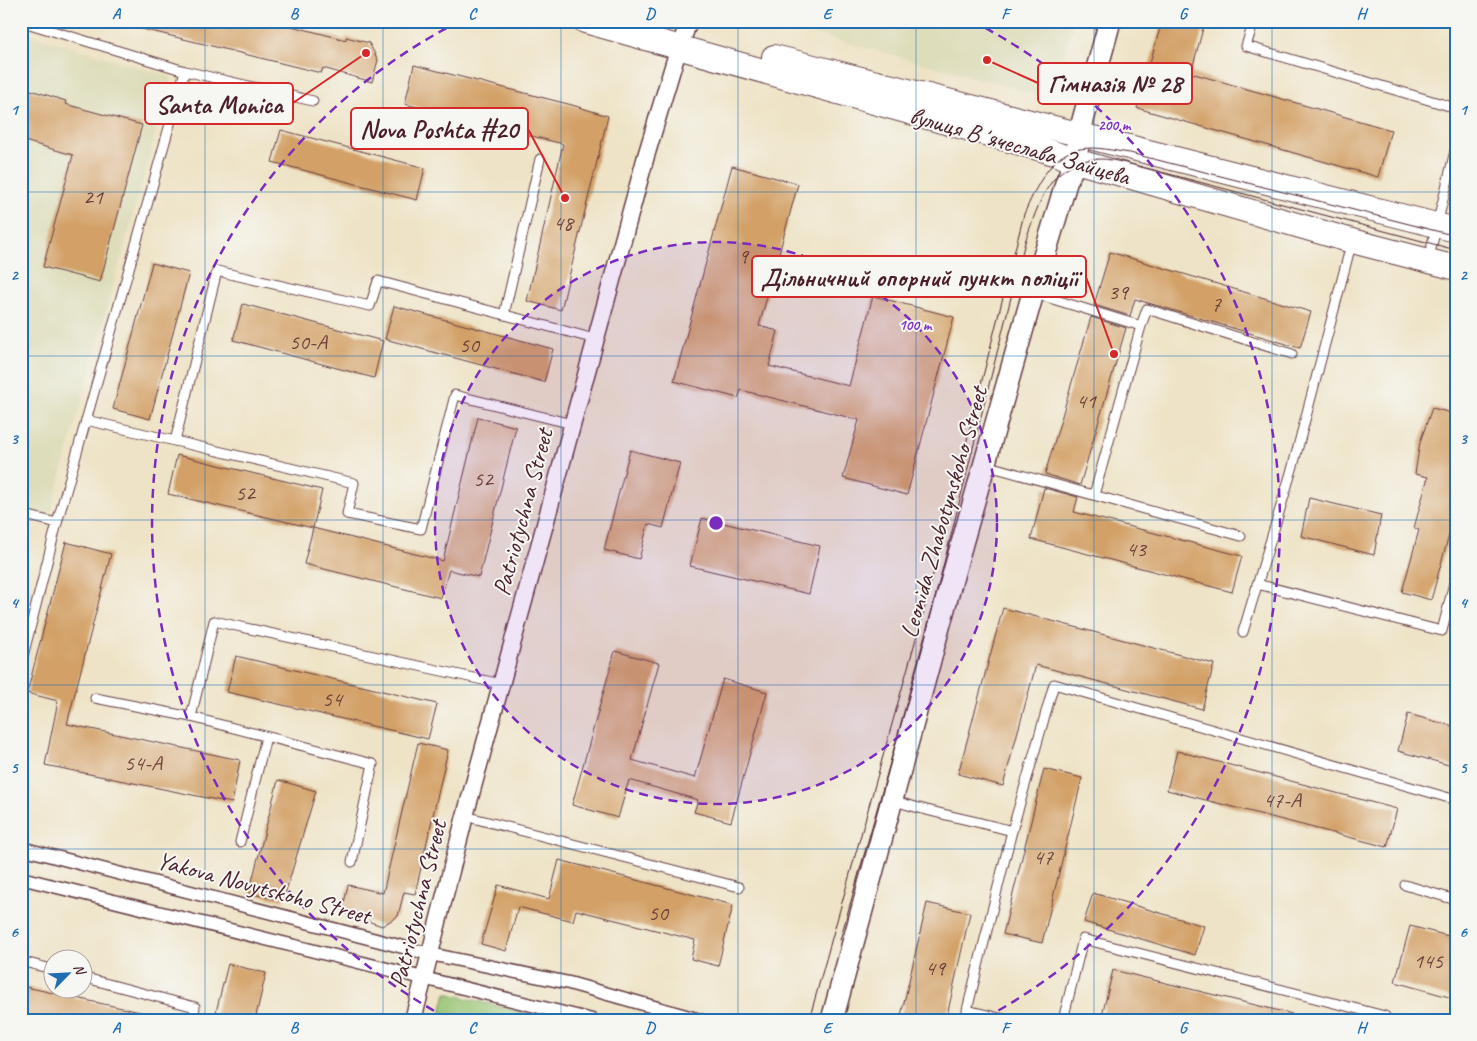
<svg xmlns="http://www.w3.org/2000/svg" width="1477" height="1041" font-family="Caveat,sans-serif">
<rect width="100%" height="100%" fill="#f6f6f2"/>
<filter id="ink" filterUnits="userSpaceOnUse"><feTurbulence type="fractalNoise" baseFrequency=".02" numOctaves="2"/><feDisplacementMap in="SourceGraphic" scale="10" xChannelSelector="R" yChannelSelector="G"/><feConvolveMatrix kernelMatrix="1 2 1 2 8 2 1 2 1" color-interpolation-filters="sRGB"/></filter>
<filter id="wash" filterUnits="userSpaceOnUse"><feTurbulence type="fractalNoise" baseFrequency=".0096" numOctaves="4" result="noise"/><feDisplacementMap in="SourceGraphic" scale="20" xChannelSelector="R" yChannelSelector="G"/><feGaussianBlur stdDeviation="1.12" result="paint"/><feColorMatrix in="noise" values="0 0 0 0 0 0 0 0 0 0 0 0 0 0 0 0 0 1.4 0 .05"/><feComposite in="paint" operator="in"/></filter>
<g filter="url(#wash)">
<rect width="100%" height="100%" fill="#eee3c6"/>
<g fill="#deddbb">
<path d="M768,21H1073L1053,99Z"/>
<path d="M21,32L171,77L50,515L21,507Z"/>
</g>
<path fill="#95c270" stroke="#70704e" d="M446,993L553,1020H439Z"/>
<g id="blocks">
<g fill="#d3a168">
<path d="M136,21H272L346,40V37L369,43L378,60L372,82L323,68L321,73L135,27Z"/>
<path d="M1162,21H1205L1191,73L1391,130L1378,177L1137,108Z"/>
<path d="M414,65L572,105L608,116L561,310L527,301L563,144L405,104Z"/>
<path d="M21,87L66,101L65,104L142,125L100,282L43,267L73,155L21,140Z"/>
<path d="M281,130L425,168L417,200L272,162Z"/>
<path d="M732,166L798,184L759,326L778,331L769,366L849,386L873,296L954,317L907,495L843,478L859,420L741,390L738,398L674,381Z"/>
<path d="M1110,252L1311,312L1300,348L1135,299L1130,316L1094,305Z"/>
<path d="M152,263L189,273L150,419L113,409Z"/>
<path d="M243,304L383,341L374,378L233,340Z"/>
<path d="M394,306L553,349L544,382L385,339Z"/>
<path d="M1091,317L1126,328L1080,485L1045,474Z"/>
<path d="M1432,408L1456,414V536L1449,535L1431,600L1402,592L1419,530L1414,528L1428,477L1415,474L1420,442Z"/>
<path d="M478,417L516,427L479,577L449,570L441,598L304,564L313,528L443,561Z"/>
<path d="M630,450L680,463L663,528L648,524L639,559L604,550Z"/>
<path d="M177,455L322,490L313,528L168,494Z"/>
<path d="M1044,488L1078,497L1074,512L1242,556L1232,592L1031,539Z"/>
<path d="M1309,498L1381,515L1374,555L1301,536Z"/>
<path d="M702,518L820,546L809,594L690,566Z"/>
<path d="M66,542L111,554L67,724L240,760L232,803L45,765L58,701L27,693Z"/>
<path d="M1003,608L1214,664L1202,709L1036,665L1003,786L958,774Z"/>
<path d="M615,651L659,663L632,760L695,778L723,679L767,692L731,822L694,812L698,800L629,780L618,818L572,805Z"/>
<path d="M236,656L437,704L428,739L227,692Z"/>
<path d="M1408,714L1456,727V767L1398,751Z"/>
<path d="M418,743L448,750L415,894L404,892L398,916L382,926L342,912L348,885L383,893Z"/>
<path d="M1177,751L1397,809L1387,847L1167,790Z"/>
<path d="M1044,769L1082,778L1042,943L1003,934Z"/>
<path d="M278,780L316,791L283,901L249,893Z"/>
<path d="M559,860L733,905L718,966L691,959L695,940L576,910L573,921L518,907L506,951L481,944L498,885L549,899Z"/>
<path d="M1093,893L1204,926L1195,955L1084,922Z"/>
<path d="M927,903L970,913L946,1020H900Z"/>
<path d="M1410,926L1456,938V999L1395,982Z"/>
<path d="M228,964L266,973L255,1020H214Z"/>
<path d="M1113,970L1292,1014V1020H1101Z"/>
<path d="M21,986L145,1013L144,1020H21Z"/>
</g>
</g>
</g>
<g filter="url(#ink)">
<use href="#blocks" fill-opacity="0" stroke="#633c42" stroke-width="1"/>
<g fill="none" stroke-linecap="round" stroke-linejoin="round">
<g stroke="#633c42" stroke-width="11">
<g id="service">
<path d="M1254,21L1246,46L1456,108"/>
<path d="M185,71L313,101"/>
<path d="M1428,261L1456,147"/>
<path d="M1033,293L1141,326L1147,309L1292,354"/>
<path d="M504,315L540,159"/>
<path d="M86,420L175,441L217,271L370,306L378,281L595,339"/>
<path d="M175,441L354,483L347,514L421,529L455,395L572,424"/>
<path d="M985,465L1241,536"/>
<path d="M1094,495L1141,326"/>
<path d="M21,514L57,523"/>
<path d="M1257,584L1442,631L1456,575"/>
<path d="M1243,632L1293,466L1352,241"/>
<path d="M21,664L57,523L185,71L23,22"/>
<path d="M95,698L191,717"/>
<path d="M892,800C931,813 972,820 1012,831L1054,684L1456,800"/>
<path d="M465,816L739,887"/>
<path d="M240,842L266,737"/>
<path d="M352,862L373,764L191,717L214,621L501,684"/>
<path d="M1405,885L1456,900"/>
<path d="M24,962L52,969"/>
<path d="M82,977L195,1007L193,1020"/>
<path d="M1008,1020L967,1010L1012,831"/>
<path d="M1063,1020L1083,939L1385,1016L1384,1020"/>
</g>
</g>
<g stroke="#633c42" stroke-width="15">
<g id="pedestrian">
<path d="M21,848L430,954L569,983L700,1020"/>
<path d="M21,878L592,1020"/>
</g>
</g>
<g stroke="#633c42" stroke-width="19">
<path id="minor" d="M413,1020L465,816L646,156L674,63L689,21"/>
</g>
<g stroke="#633c42" stroke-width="24">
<path id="tertiary" d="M832,1020L957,561L1033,293L1067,180L1076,161L1079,135L1110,21"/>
</g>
<g stroke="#633c42" stroke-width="26">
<g id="secondary">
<path d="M585,21L1045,150L1076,161L1352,241L1456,268"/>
<path d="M774,57L1456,230"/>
</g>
</g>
<use href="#service" stroke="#fff" stroke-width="9"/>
<use href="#pedestrian" stroke="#fff" stroke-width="12"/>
<use href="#minor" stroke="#fff" stroke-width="16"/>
<use href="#tertiary" stroke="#fff" stroke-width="21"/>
<use href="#secondary" stroke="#fff" stroke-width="24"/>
<g stroke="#4a1f2b" stroke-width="1">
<path d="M840,940L922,650L1025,242C1039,203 1050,158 1101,159C1115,159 1135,166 1150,169L1456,250"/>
<path d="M809,1020L924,610L1024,214C1035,190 1050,153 1080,149C1097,146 1114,151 1130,153L1456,236"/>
</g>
</g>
</g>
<path fill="none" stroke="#1f6fb2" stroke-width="1" stroke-opacity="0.55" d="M205,21V1020M383,21V1020M561,21V1020M738,21V1020M916,21V1020M1094,21V1020M1272,21V1020M21,192H1456M21,356H1456M21,520H1456M21,685H1456M21,849H1456"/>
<circle cx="716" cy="523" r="281" fill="#7b2cbf" fill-opacity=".12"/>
<g fill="none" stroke="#7b2cbf" stroke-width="2.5" stroke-dasharray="9 6">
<circle cx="716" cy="523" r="281"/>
<path d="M447 1018A563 563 0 0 1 460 21M972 21A563 563 0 0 1 985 1018"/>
</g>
<g text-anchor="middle" stroke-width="4" stroke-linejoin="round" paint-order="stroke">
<g font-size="22" fill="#6c403a">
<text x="93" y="204">21</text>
<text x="563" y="230">48</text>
<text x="743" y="263">9</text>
<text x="1118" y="299">39</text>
<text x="1216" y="311">7</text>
<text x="308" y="349">50-А</text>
<text x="469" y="352">50</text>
<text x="1086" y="408">41</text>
<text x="483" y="486">52</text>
<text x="245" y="500">52</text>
<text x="1136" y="556">43</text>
<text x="332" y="706">54</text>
<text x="143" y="770">54-А</text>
<text x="1282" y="807">47-А</text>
<text x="1043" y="864">47</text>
<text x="658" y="920">50</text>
<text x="1428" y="968">145</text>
<text x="935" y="975">49</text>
</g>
<g font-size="25" fill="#4a1f2b" stroke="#f6f6f2">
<text transform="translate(1020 145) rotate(16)" y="9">вулиця Вʼячеслава Зайцева</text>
<text transform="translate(522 512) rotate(-75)" y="9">Patriotychna Street</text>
<text transform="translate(943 512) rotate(-74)" y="9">Leonida Zhabotynskoho Street</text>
<text transform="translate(264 887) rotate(15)" y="9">Yakova Novytskoho Street</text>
<text transform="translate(417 904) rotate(-76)" y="9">Patriotychna Street</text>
</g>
</g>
<circle cx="716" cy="523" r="8" fill="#7b2cbf" stroke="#f6f6f2" stroke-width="2.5"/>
<g font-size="15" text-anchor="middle" font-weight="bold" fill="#7b2cbf" stroke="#f6f6f2" stroke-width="4" stroke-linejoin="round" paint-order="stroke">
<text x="1114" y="130">200 m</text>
<text x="915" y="330">100 m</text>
</g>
<path fill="none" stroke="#d62828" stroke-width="2" d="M987 60L1038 83M366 53L293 103M565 198L528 129M1114 354L1086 277"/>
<g fill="#d62828" stroke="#f6f6f2" stroke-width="2">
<circle cx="987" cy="60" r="5"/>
<circle cx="366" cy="53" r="5"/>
<circle cx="565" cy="198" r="5"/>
<circle cx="1114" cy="354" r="5"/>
</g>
<g fill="#f6f6f2" stroke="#d62828" stroke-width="2">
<rect x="1038" y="63" width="154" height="41" rx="5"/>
<rect x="145" y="83" width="148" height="41" rx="5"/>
<rect x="351" y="108" width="177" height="41" rx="5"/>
<rect x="752" y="256" width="334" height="41" rx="5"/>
</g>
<g font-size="26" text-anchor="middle" font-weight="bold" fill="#4a1f2b">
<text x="1115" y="92">Гімназія № 28</text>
<text x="219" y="113">Santa Monica</text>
<text x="439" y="138">Nova Poshta #20</text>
<text x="919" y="286">Дільничний опорний пункт поліції</text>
</g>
<rect width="1477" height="1041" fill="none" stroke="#f6f6f2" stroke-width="55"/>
<g transform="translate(68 974) rotate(66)"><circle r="24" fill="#f6f6f2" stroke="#b1a0a2"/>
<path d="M0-4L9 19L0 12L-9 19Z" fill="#1f6fb2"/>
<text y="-8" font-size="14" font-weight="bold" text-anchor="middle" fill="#4a1f2b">N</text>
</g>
<rect x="28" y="28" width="1422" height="986" fill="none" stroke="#1f6fb2" stroke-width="2"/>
<g font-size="16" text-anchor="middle" font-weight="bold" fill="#1f6fb2">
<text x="116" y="19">A</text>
<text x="294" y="19">B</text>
<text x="472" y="19">C</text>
<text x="650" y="19">D</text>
<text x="827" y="19">E</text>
<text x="1005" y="19">F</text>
<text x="1183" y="19">G</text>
<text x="1361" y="19">H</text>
<text x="14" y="115">1</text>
<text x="1463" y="115">1</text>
<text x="14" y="280">2</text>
<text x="1463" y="280">2</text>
<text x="14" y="444">3</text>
<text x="1463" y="444">3</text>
<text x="14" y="608">4</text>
<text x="1463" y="608">4</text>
<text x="14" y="773">5</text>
<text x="1463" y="773">5</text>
<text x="14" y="937">6</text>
<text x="1463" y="937">6</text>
<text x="116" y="1033">A</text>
<text x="294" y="1033">B</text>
<text x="472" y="1033">C</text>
<text x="650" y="1033">D</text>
<text x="827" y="1033">E</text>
<text x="1005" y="1033">F</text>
<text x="1183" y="1033">G</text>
<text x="1361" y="1033">H</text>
</g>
</svg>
